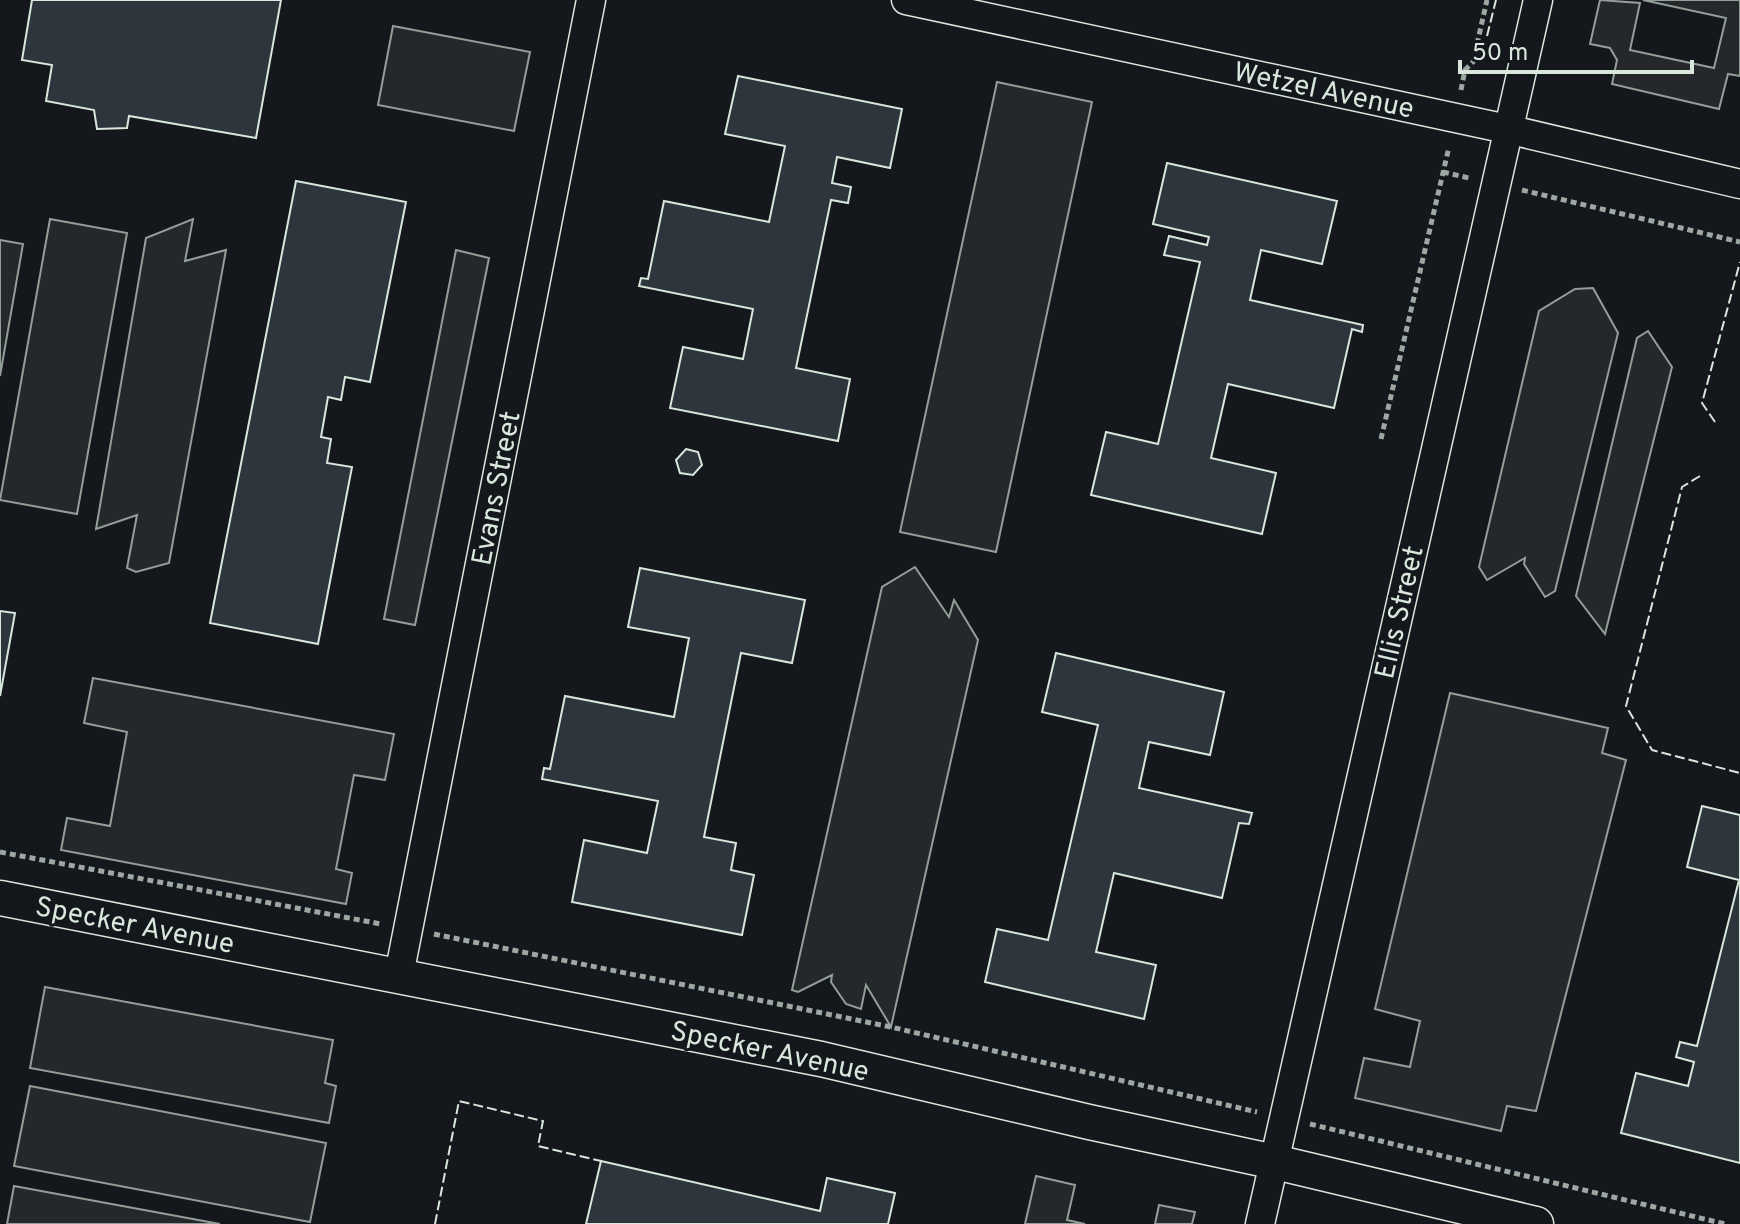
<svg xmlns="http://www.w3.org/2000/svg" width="1740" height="1224" font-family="Overpass,sans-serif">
<rect width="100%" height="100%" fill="#14181c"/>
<g fill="#24282b" stroke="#939e99" stroke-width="2">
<path d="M1600,0L1640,3L1630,50L1714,68L1726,18L1643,0H1740V76L1728,74L1719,109L1612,84L1617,60L1610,48L1590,44Z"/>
<path d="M393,26L530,52L514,131L378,105Z"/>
<path d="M997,82L1092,102L996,552L900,532Z"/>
<path d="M50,219L127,233L77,514L0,500Z"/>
<path d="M193,219L185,261L226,250L169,563L136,572L127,568L137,515L96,529L146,238Z"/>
<path d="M0,240L23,244L0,376Z"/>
<path d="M456,250L489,258L415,625L384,619Z"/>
<path d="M1593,288L1618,333L1555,591L1545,597L1524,564L1525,558L1487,580L1479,567L1539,311L1575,289Z"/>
<path d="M1648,331L1672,367L1605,634L1576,596L1637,338Z"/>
<path d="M915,567L949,617L954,600L978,640L891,1027L866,985L861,1009L846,1004L831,982L832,975L798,992L792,990L882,587Z"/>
<path d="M93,678L394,734L385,780L354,775L336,869L352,873L346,904L61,850L67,818L110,826L127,732L84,723Z"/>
<path d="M1450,693L1608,728L1602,753L1626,760L1536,1111L1507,1106L1501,1131L1355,1098L1364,1058L1410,1067L1420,1021L1375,1009Z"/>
<path d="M45,987L333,1040L325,1083L336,1086L329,1123L30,1068Z"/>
<path d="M30,1086L326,1143L310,1222L14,1166Z"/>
<path d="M1036,1176L1075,1185L1067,1220L1085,1224H1025Z"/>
<path d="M14,1186L220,1224H7Z"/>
<path d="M1159,1205L1195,1212L1192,1224H1155Z"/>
</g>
<g fill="#2c363c" stroke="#d8e6dc" stroke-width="2">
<path d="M32,0H281L256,138L129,116L127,128L97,129L94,110L46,101L52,65L22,60Z"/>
<path d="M738,76L902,109L890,168L837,157L832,183L851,187L848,203L831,200L796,368L850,379L838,441L670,408L683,347L743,359L753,309L639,286L641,278L648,279L664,201L769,222L785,146L725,134Z"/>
<path d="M1167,163L1337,201L1322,264L1261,250L1250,300L1363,325L1362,332L1352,329L1334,408L1228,384L1211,458L1276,473L1262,534L1091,495L1106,432L1158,444L1200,262L1164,255L1169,236L1207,245L1209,237L1153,224Z"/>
<path d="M296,181L406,202L370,382L345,377L341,400L328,397L321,437L331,439L327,463L352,467L318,644L210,623Z"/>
<path d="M686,449L698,452L702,465L693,475L680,473L676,460Z"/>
<path d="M640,568L805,600L792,663L741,653L704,837L736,843L731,870L754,875L742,935L572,902L584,840L647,853L658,801L542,779L544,768L550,769L565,696L674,717L689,638L628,627Z"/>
<path d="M0,611L15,613L0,696Z"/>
<path d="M1056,653L1224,692L1210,755L1149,742L1139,788L1252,813L1249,824L1239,823L1222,898L1114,873L1096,952L1156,965L1144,1019L985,982L997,929L1048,940L1098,725L1042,712Z"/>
<path d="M1702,806L1740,815V1163L1621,1133L1636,1073L1688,1086L1694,1062L1676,1057L1680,1042L1697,1046L1739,880L1687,867Z"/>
<path d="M601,1161L820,1211L827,1178L895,1193L888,1224H586Z"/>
</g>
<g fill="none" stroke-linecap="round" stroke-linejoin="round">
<g stroke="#d8e6dc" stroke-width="31">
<g id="minor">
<path d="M906,0L1507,129L1740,184"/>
<path d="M399,975L591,0"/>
<path d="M1260,1224L1538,0"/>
</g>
</g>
<g stroke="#d8e6dc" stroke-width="37">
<path id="tertiary" d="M0,898L821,1059L1089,1122L1275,1162L1536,1224"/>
</g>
<g stroke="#9da8a2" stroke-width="5" stroke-dasharray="6 4" stroke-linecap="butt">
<path d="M1461,90L1465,70L1473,62L1487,0"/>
<path d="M1443,172L1469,178"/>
<path d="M1522,190L1740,242"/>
<path d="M1381,439L1449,147"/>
<path d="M0,852L381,924"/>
<path d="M434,934L891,1027L1257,1112"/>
<path d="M1310,1124L1725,1224"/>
</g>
<use href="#minor" stroke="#14181c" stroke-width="28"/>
<use href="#tertiary" stroke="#14181c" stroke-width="34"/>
<g stroke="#d8e6dc" stroke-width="2" stroke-dasharray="10 4" stroke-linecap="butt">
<path d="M1487,36L1496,0"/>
<path d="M1715,422L1702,403L1740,262"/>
<path d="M1700,476L1682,487L1626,706L1652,750L1740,773"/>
<path d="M435,1224L459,1101L543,1121L538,1146L601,1161"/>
</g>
</g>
<g text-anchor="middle" stroke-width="6" stroke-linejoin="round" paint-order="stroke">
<g font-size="28" fill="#d8e6dc" stroke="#14181c">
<text transform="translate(1324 89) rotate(12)" y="10">Wetzel Avenue</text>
<text transform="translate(495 488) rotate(-79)" y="10">Evans Street</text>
<text transform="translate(1398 612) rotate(-77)" y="10">Ellis Street</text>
<text transform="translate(135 924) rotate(11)" y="10">Specker Avenue</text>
<text transform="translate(770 1050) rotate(12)" y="10">Specker Avenue</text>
</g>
</g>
<path d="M1460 60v12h232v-12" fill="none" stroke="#d8e6dc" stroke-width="4"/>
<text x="1472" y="60" font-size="24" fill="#d8e6dc" stroke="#14181c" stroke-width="6" paint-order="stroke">50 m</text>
</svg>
